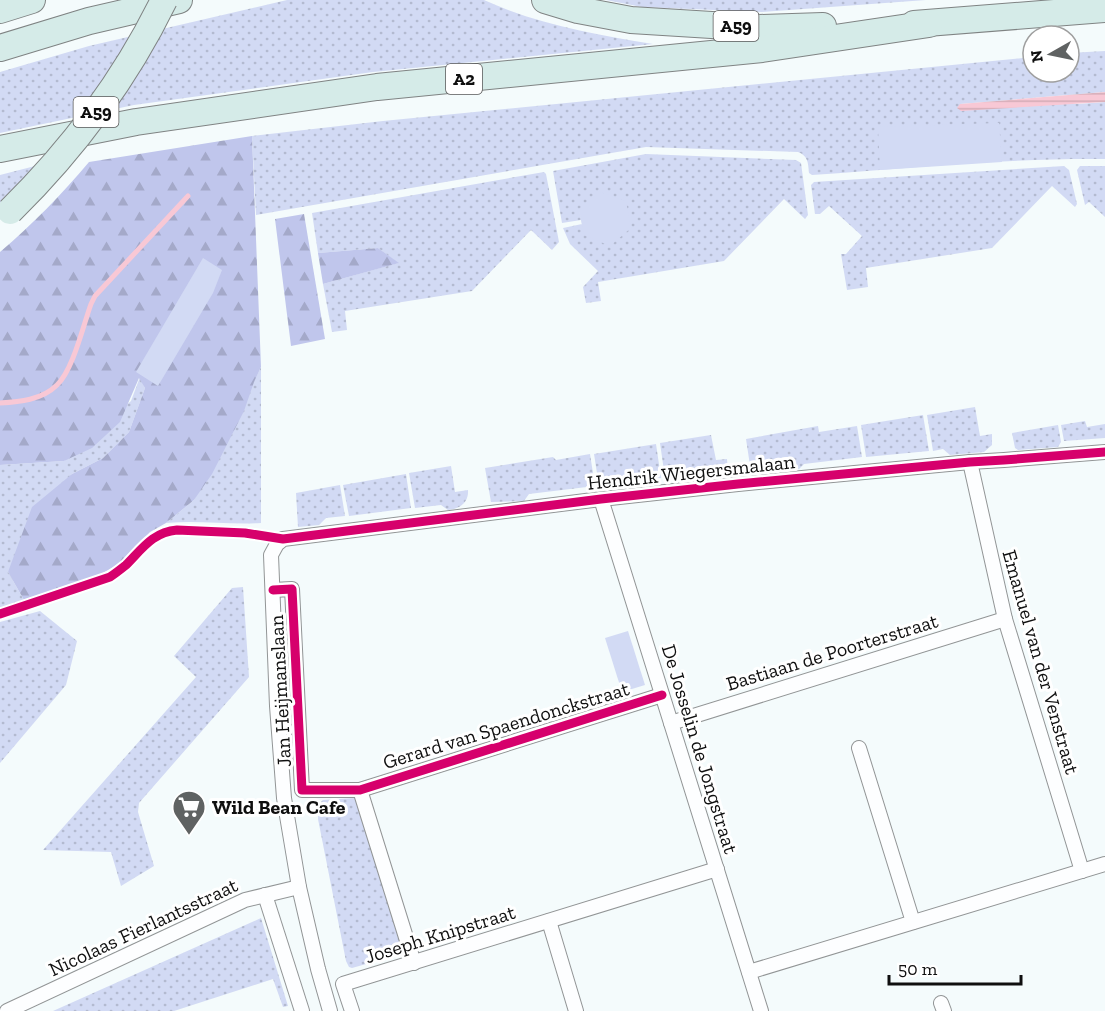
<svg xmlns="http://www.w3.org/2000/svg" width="1105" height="1011" font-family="'Zilla Slab',serif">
<defs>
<pattern id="grass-dots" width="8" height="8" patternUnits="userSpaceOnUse" patternTransform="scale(1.5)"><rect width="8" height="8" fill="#d2daf4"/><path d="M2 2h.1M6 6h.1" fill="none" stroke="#b3bad0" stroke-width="1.8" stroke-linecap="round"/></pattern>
<pattern id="forest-firs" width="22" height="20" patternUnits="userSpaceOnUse" patternTransform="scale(1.5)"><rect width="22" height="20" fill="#c0c6ec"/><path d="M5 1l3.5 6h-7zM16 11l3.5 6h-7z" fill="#a4a9c9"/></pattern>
<pattern id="water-rules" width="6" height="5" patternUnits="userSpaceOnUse" patternTransform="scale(1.5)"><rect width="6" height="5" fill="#f8c8d5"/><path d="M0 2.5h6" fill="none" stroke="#d3abb6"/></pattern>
</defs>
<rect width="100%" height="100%" fill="#f4fbfc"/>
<g fill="url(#grass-dots)">
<path d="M287,0H484C539,25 595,34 653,44L373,72L134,105L0,133V72L89,46Z"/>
<path d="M606,0H926L762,12L642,7Z"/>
<path d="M1105,51V92L960,104H1079L1105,102V159C1007,158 910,168 812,175L809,173C808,162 808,156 798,152L646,147L256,215L252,136L383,121L1033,57V72H1069V53Z"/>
<path d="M646,154L796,160L801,163L808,215L805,219L784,199L724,261L598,282L601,301L586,303L583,287L598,271L570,244L563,228L582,224L584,235L579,209L581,220L562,223L553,171Z"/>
<path d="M35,166L0,204V175Z"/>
<path d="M1064,166L1069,170L1077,204L1075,207L1052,186L992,248L866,268L868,287L847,290L841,254H846L862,236L829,206L820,214H815L811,185L814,182Z"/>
<path d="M1080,166H1105V217L1089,202L1085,205L1077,170Z"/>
<path d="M544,172L546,174L559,242L552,250L531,230L472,291L345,311L347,330L332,332L323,284L398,263L378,248L318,253L312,213Z"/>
<path d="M261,367V523C229,525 198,520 166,523L194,500Z"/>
<path d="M140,377L145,388L129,432L103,458L72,474L8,572L24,600L0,608V465L64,461L131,401Z"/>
<path d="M975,407L980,436L992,434V445L984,452L950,455L943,449L933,451L927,415Z"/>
<path d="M923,415L929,451L866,457L861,425Z"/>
<path d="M1085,421L1087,427L1105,424V438L1064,441L1061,425Z"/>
<path d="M1058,425L1061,442L1058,447L1018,450L1015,448L1012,433Z"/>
<path d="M818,426L819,432L857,426L862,457L804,464L799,469L757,473L751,472L746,439Z"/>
<path d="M711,435L716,460L727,459C730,480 711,479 696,480L690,475L665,478L660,443Z"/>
<path d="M656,444L661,478L599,486L594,454Z"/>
<path d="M590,454L595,486L529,494L524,501L491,502L485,468L553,457L556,460Z"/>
<path d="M451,466L455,492L468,490C469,503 459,509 448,510L441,505L415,508L409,473Z"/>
<path d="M406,474L411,508L349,516L343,485Z"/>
<path d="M340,485L345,516L326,518L319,525L298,527L296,493Z"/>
<path d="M243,587L249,677L139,803L138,812L154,866L121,886L111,852L43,850L196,677L174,656L232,588Z"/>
<path d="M40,611L77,641L66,685L0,763V622Z"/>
<path d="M355,798L363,805L370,819L399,937L400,949L398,955L352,968L349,967L346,961L318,819L319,804L323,800Z"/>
<path d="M261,918L288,1006L283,1007L273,979L174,1011H53Z"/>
</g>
<g fill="url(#forest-firs)">
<path d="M252,136L261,367L254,382L244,411L212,474L194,500L166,523L150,532L122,562L101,574L24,600L8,572L32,507L72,474L103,458L129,432L145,388L139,378L120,422L92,448L64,461L0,465V252C32,225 62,194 89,162Z"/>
<path d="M304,214L325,339L291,346L275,219Z"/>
<path d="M378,248L399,263L323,284L318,253Z"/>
</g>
<g fill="#d2daf4">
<path d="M999,123L1002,162L880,170L878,127Z"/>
<path d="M600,192L626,201L631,228L610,246L584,235L579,209Z"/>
<path d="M203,258L222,270L213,293L158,386L136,372Z"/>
<path d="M628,631L645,685L622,692L605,638Z"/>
</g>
<path fill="url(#water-rules)" d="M1105,92V102L961,111L957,108L960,104Z"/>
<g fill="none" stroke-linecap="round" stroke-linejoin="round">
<path stroke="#f8c8d5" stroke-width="5" d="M0,403C19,402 42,400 57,385C73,370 83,326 91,304L95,296L188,196"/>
<g stroke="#929596" stroke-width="16">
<g id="street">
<path d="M970,462L1005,619L1082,871"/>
<path d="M601,499L761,1011"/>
<path d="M273,590L292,589L302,790H360L662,695"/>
<path d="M671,723L1005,619"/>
<path d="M859,748L913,922"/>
<path d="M360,790L414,963"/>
<path d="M265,895L302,1011"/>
<path d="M549,921L576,1011"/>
<path d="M749,972L1105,864"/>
<path d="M941,1003L944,1011"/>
<path d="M7,1011L245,900L299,887"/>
<path d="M330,1011L318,969L299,887L284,798L277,706L271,555L277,544L283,539L601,499L738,484L970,462L1004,460L1105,452"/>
<path d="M352,1011L343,984L717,869"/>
</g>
</g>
<g stroke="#7f8383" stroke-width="28">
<g id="highway">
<path d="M545,0L578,10L631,20L760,28L823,26"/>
<path d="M0,10L32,0"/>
<path d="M914,24L1105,9"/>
<path d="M0,48L89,21L179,0"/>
<path d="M0,149L136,122L377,87L762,49L929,24"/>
</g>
</g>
<use href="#street" stroke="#fdfeff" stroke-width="14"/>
<use href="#highway" stroke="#d5ebe8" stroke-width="26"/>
<g stroke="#7f8383" stroke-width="28" stroke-linecap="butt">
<path id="highway-bridge" d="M10,211C73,149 125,80 164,0"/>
</g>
<use href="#highway-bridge" stroke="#d5ebe8" stroke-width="26"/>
<g stroke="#fff" stroke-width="13">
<g id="cycleway">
<path d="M273,590L292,589L302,790H360L662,695"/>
<path d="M0,614L110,577C116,573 121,569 126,565C142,549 153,532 177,530L245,533L283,539L601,499L738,484L970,462L1004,460L1105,452"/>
</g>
</g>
<use href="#cycleway" stroke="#d6006c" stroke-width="9"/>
</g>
<defs>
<g id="supermarket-pin" transform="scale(1.725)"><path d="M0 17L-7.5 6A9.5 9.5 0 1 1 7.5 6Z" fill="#5f6262" stroke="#fff"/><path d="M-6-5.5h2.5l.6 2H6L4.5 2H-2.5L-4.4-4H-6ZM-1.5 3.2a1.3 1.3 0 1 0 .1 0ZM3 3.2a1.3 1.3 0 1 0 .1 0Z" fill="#fff"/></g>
</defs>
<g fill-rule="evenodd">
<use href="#supermarket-pin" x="189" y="807"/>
</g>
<g text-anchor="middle" stroke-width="6" stroke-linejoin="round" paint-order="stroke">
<g fill="#fff" stroke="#575757" stroke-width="1.5">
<rect x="713.5" y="11" width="45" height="30" rx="4.5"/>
<rect x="446" y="64" width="36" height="30" rx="4.5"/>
<rect x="73.5" y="97" width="45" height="30" rx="4.5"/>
</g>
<g font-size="18" font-weight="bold" fill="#0f0f0f">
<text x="736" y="32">A59</text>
<text x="464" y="85">A2</text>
<text x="96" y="118">A59</text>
</g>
<g font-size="20" fill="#0f0f0f" stroke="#fff">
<text transform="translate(691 472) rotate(-6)" y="7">Hendrik Wiegersmalaan</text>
<text transform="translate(832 652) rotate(-17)" y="7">Bastiaan de Poorterstraat</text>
<text transform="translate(1041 662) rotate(74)" y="7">Emanuel van der Venstraat</text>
<text transform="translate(280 691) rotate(-93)" y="7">Jan Heijmanslaan</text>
<text transform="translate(506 725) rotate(-17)" y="7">Gerard van Spaendonckstraat</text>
<text transform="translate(700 749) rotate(73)" y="7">De Josselin de Jongstraat</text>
<text transform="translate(143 927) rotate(-25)" y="7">Nicolaas Fierlantsstraat</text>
<text transform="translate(440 934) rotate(-17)" y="7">Joseph Knipstraat</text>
</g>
<g font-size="20" font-weight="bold" fill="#0f0f0f" stroke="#fff" text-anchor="start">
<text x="212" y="814">Wild Bean Cafe</text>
</g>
</g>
<g transform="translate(1051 54) rotate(261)"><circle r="28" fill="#ffffff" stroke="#9f9f9f" stroke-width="1.5"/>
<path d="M0-4.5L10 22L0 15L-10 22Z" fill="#5f6262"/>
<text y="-9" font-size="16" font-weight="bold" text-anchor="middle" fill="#0f0f0f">N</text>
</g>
<path d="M889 975v9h132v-9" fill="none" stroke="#0f0f0f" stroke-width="3"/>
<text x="898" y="975" font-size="18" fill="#0f0f0f" stroke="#ffffff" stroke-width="4.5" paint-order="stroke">50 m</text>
</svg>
